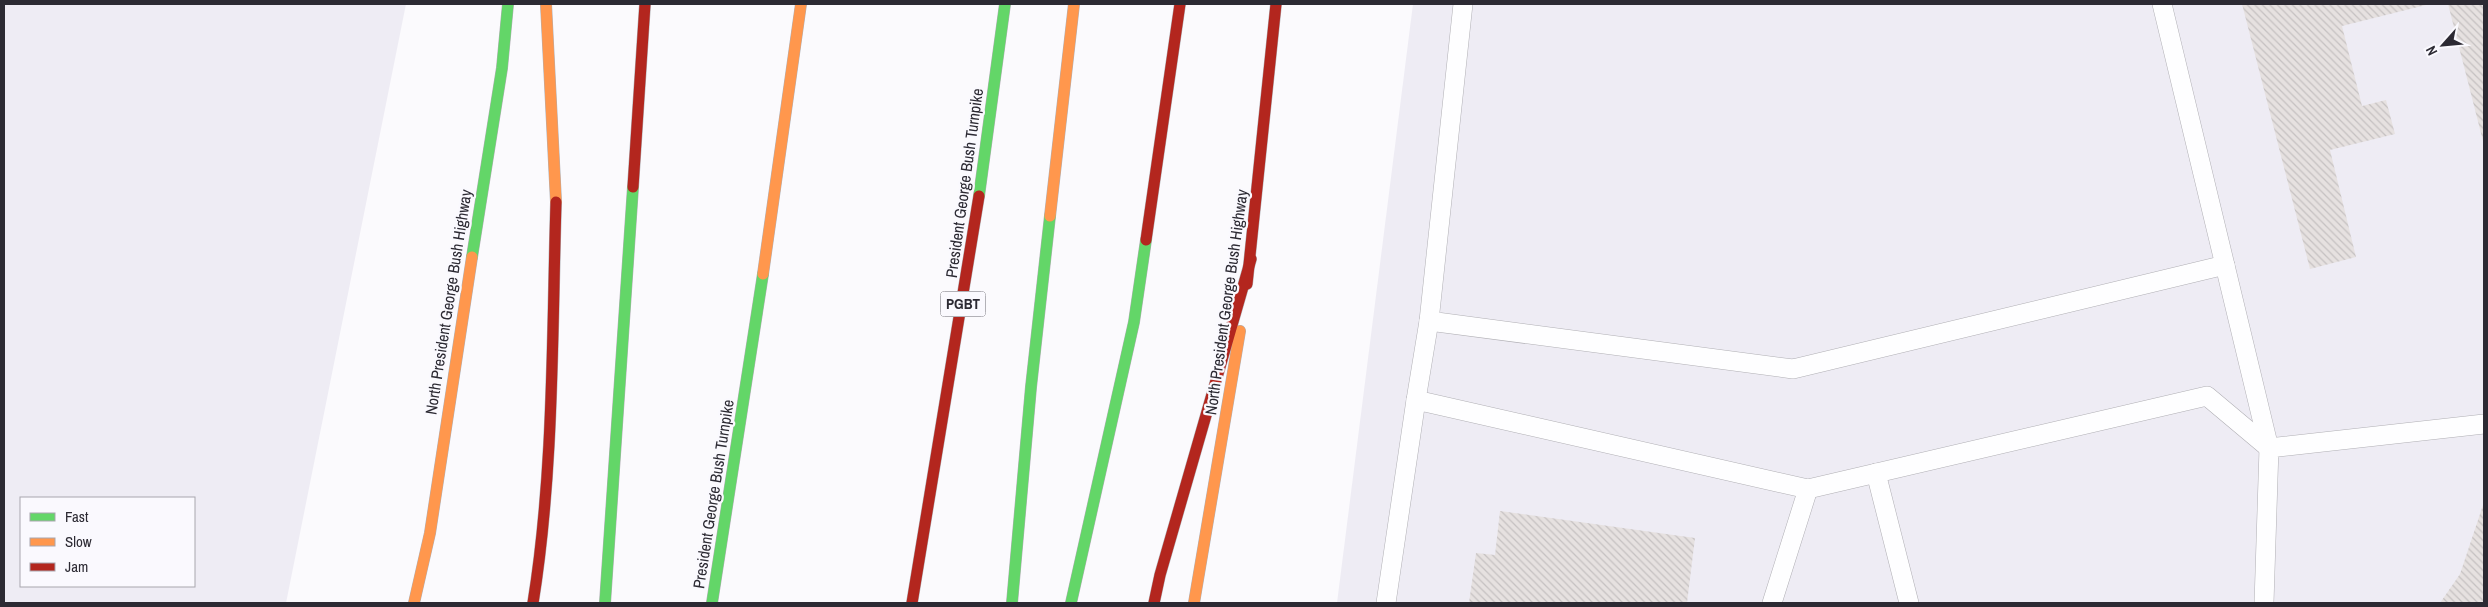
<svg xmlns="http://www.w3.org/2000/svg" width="2488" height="607" font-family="'Archivo Narrow',sans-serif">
<defs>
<pattern id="building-back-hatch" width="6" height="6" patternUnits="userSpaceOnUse" patternTransform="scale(1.25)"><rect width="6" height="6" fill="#e6e1e0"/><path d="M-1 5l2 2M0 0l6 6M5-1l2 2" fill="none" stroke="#c5c1c1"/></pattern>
</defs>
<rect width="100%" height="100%" fill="#fbfafd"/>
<g fill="#eeecf4" fill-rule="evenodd">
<path d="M4,4H406L286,603H4ZM21,498H194V586H21Z"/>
<path d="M1413,4H2484V603H1337Z"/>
</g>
<g fill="url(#building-back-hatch)">
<path d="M2242,4H2430L2342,26L2362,106L2386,100L2395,134L2330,150L2356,257L2310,269Z"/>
<path d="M2448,4H2484V145Z"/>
<path d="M2484,502V603H2440L2460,574Z"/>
<path d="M1500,511L1695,538L1687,603H1469L1476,553L1495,555Z"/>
</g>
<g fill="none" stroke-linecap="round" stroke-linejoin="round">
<g stroke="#b0afb4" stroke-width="20">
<g id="lane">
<path d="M1463,4L1429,321L1793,369L2225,265"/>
<path d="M2162,4L2269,448"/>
<path d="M1416,400L1429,321"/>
<path d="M1876,473L1909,603"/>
<path d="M1386,603L1416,400L1808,489L2207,396L2269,448"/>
<path d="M1772,603L1808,489"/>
<path d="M2264,603L2269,448L2484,424"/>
</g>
</g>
<g stroke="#b0afb4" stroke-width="12">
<g id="fast">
<path d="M979,196L1005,4"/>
<path d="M472,257L502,68L508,4"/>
<path d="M605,603L633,187"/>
<path d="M712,603L763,274"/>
<path d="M1012,603L1031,387L1050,216"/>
<path d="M1071,603L1134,322L1146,240"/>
</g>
</g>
<g stroke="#b0afb4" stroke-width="12">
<g id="slow">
<path d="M546,4L556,202"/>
<path d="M1050,216L1074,4"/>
<path d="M763,274L801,4"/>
<path d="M414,603L430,533L472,257"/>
<path d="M1194,603L1240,331"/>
</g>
</g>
<g stroke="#b0afb4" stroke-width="12">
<g id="jam">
<path d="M633,187L645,4"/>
<path d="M1146,240L1180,4"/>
<path d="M1247,284L1276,4"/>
<path d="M533,603C554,473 552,333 556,202"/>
<path d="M912,603L979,196"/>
<path d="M1154,603L1160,575L1251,259"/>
</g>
</g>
<use href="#lane" stroke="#fefeff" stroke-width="19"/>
<use href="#fast" stroke="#63d668" stroke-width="11"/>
<use href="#slow" stroke="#ff974d" stroke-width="11"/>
<use href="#jam" stroke="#b3261e" stroke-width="11"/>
</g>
<g text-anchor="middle" stroke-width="4.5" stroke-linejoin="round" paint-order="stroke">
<rect fill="#faf9fe" stroke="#6a6870" stroke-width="1" x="940.5" y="291.5" width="45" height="25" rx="4"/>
<g font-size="15" font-weight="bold" fill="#2c2a33">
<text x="963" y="309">PGBT</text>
</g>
<g font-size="16" fill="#2c2a33" stroke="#faf9fe">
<text transform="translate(964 183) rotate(-82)" y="6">President George Bush Turnpike</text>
<text transform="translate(448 302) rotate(-81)" y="6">North President George Bush Highway</text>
<text transform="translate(1226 302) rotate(-82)" y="6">North President George Bush Highway</text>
<text transform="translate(713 494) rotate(-81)" y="6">President George Bush Turnpike</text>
</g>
</g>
<rect width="2488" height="607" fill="none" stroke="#2c2a33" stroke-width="10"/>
<rect x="20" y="497" width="175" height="90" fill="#faf9fe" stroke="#a8a6ad"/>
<rect x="30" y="513" width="25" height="8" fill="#63d668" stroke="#a8a6ad"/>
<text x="65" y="522" font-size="15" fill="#2c2a33">Fast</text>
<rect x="30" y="538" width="25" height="8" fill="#ff974d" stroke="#a8a6ad"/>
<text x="65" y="547" font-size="15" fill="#2c2a33">Slow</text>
<rect x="30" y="563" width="25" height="8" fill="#b3261e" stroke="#a8a6ad"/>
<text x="65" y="572" font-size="15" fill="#2c2a33">Jam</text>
<g transform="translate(2443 45) rotate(243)" stroke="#faf9fe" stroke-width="4" paint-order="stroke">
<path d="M0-4L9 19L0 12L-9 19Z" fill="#2c2a33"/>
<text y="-8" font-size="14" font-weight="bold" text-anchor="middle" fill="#2c2a33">N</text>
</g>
</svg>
